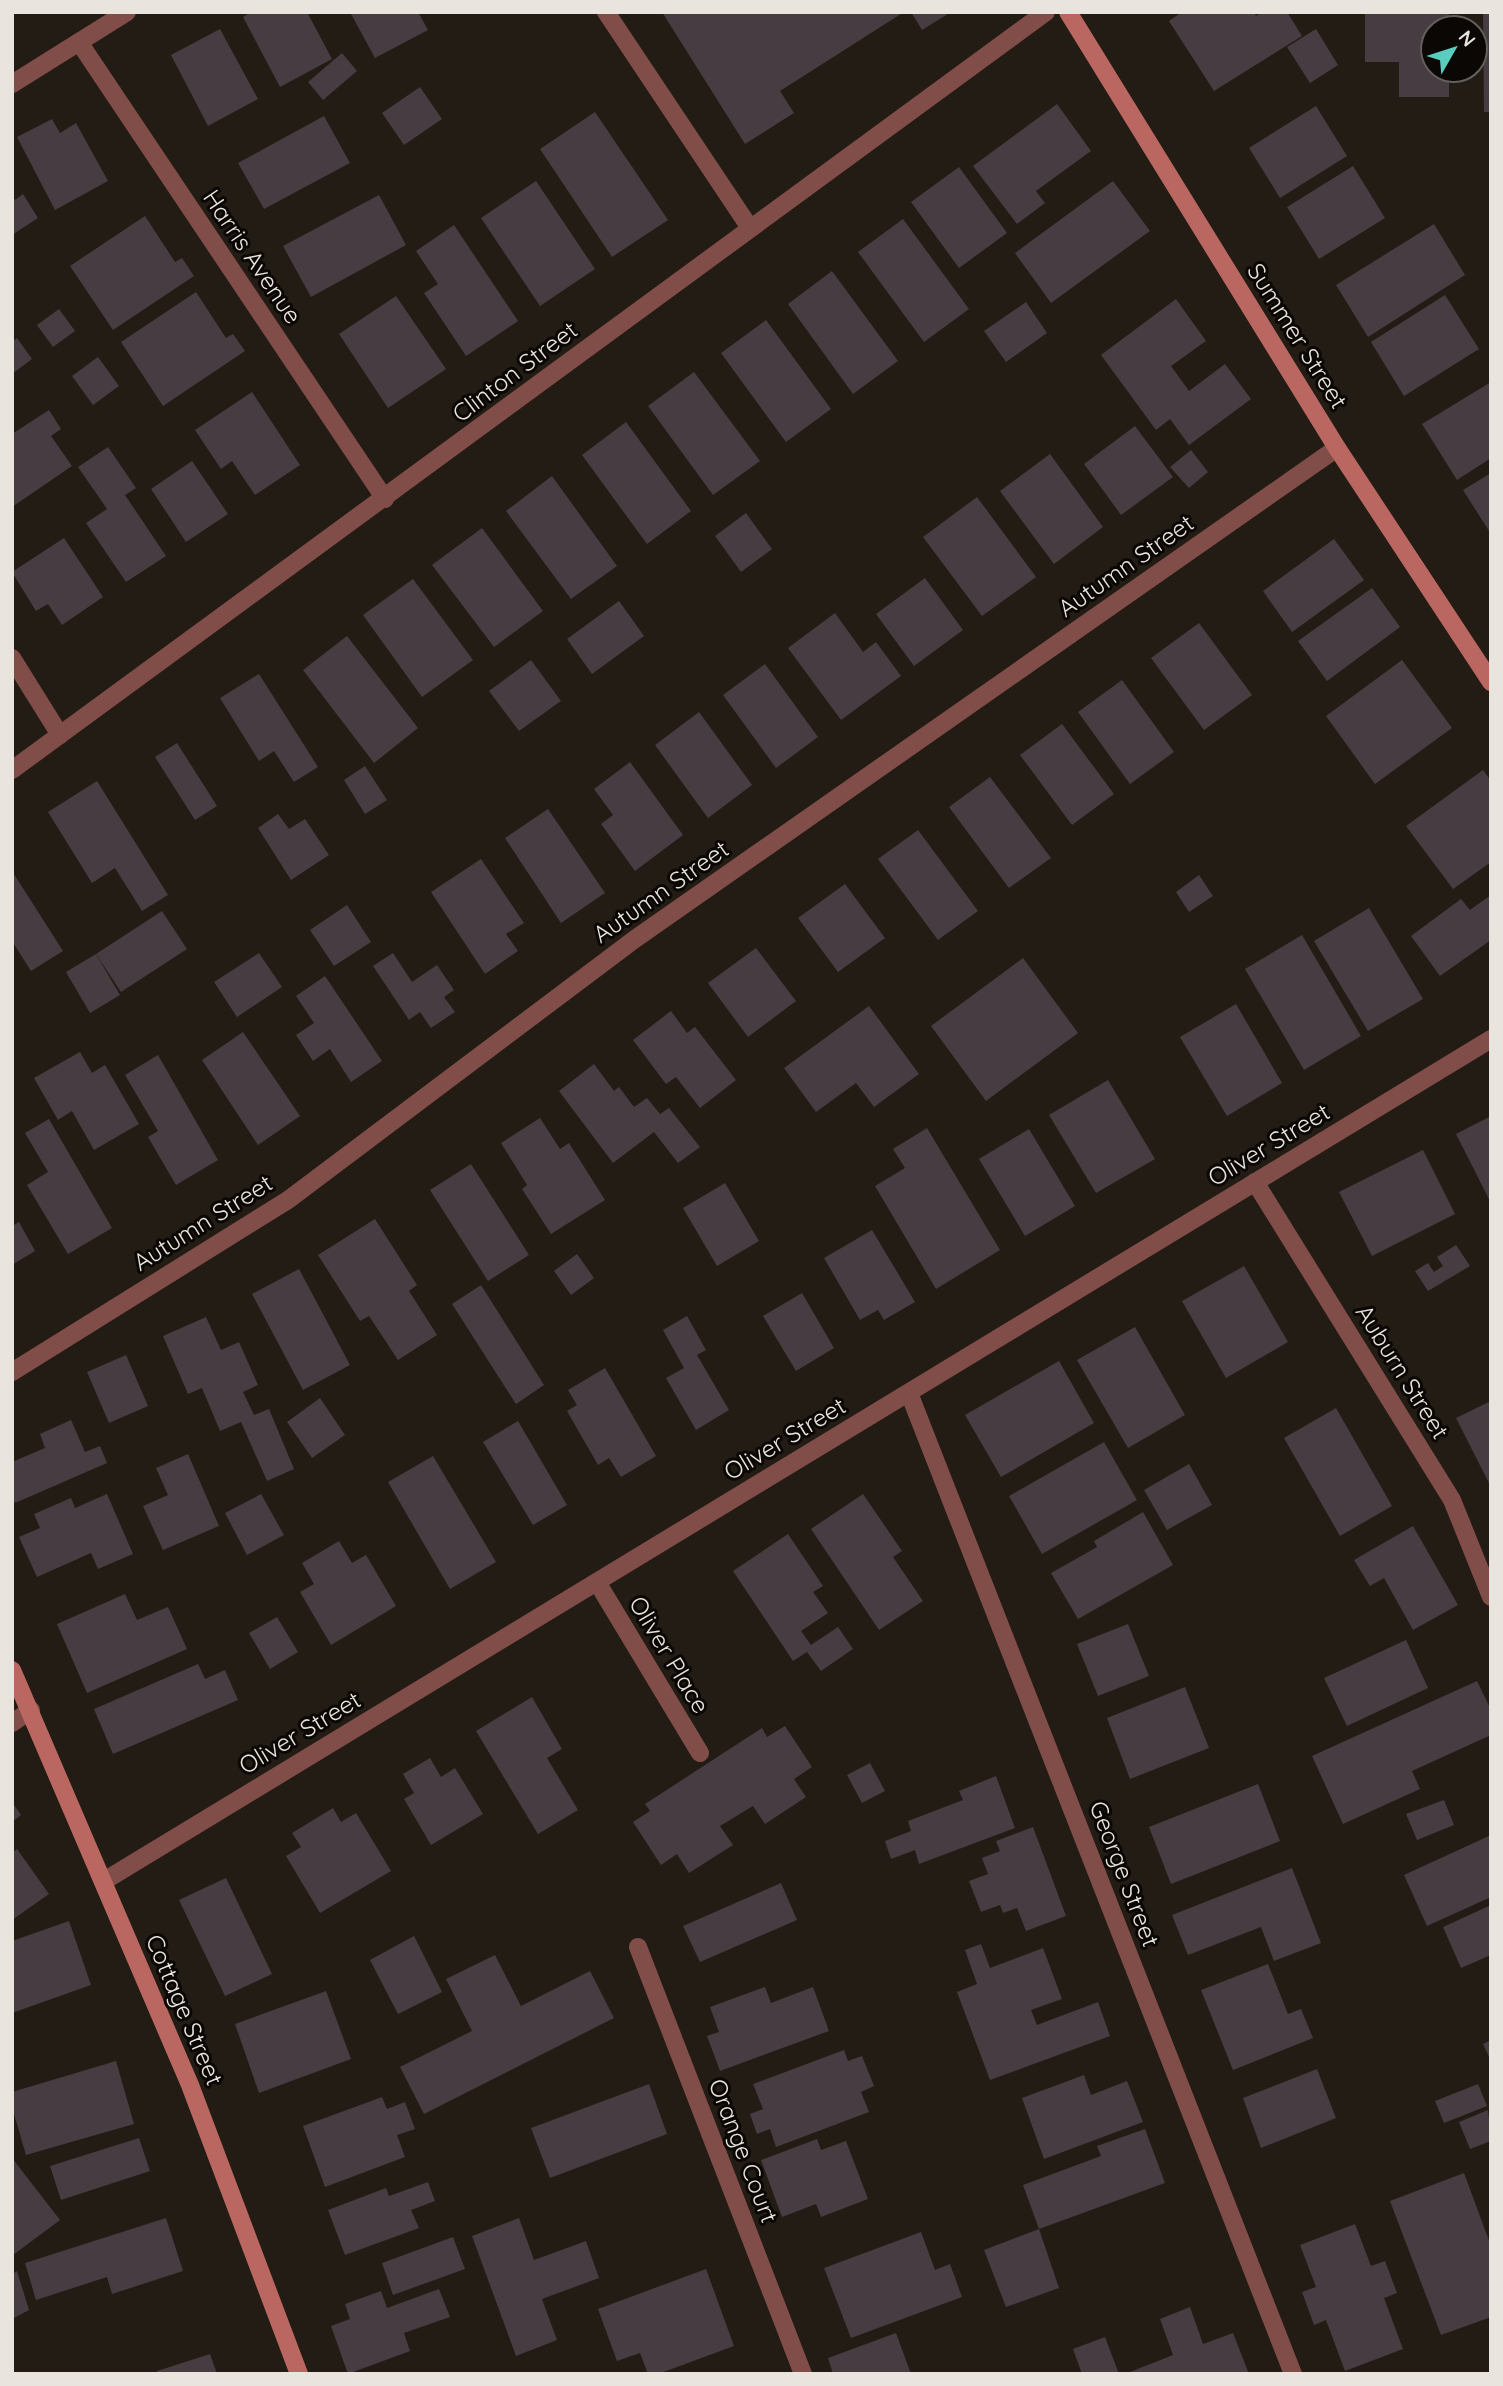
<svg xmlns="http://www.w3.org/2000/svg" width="1503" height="2386" font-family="Quicksand,sans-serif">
<rect width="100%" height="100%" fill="#231c14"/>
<g fill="#473c41">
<path d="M251,12H307L332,59L280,87L243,17Z"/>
<path d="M350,12H418L428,30L375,58Z"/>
<path d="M662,12H904L780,91L794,113L745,144Z"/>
<path d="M911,12H951L922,30Z"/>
<path d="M1182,12H1254L1256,16L1261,12H1287L1302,36L1214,91L1169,21Z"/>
<path d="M1365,12H1449V28H1433V70H1449V97H1399V62H1365Z"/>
<path d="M1483,12H1491V112H1484Z"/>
<path d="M220,29L258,99L208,126L171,55Z"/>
<path d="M1316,29L1338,65L1310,83L1287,47Z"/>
<path d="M342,53L357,71L323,100L308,82Z"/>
<path d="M420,87L442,119L404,145L382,113Z"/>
<path d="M1057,104L1091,151L1036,191L1045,203L1017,224L973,166Z"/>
<path d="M1316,106L1347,156L1280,198L1249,148Z"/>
<path d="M595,112L668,220L612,257L540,149Z"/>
<path d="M324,116L350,163L264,209L238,163Z"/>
<path d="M52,119L60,133L76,123L108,181L55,210L17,137Z"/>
<path d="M1353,166L1385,218L1319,259L1287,207Z"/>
<path d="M959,167L1007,233L959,268L911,202Z"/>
<path d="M536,181L595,269L540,306L481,218Z"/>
<path d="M1113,181L1150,231L1051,303L1015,253Z"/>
<path d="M23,194L38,218L12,235V196L15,200Z"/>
<path d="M379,195L406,245L311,297L283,246Z"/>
<path d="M145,216L175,262L182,258L194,276L113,330L70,266Z"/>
<path d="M903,219L969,309L924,342L858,252Z"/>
<path d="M1434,224L1465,275L1368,337L1336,285Z"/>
<path d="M454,225L518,321L466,356L424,293L438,284L416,251Z"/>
<path d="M832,271L898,361L853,394L788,304Z"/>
<path d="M196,292L226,338L233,334L245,351L163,406L121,342Z"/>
<path d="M1445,295L1479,349L1404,396L1371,342Z"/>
<path d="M396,296L446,369L388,408L339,334Z"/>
<path d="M1176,299L1206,341L1171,366L1189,391L1225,364L1251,399L1189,445L1170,419L1156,430L1101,355Z"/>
<path d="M1026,302L1047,333L1006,362L984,331Z"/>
<path d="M59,309L75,331L53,347L37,325Z"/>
<path d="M766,320L831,409L786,442L721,353Z"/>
<path d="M17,338L32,359L12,374V342Z"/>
<path d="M98,357L119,386L93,405L72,376Z"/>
<path d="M694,372L760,461L713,495L648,406Z"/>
<path d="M1491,382V458L1457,480L1422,424Z"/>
<path d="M252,392L300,465L255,495L232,461L221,469L195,430Z"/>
<path d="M49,410L61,429L51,436L72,466L12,507V434Z"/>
<path d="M626,422L691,511L647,544L582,455Z"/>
<path d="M1135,426L1173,477L1121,515L1084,464Z"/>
<path d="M108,447L136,488L125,495L166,556L126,582L86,523L107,509L78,467Z"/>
<path d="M1191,450L1208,472L1189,488L1170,467Z"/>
<path d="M1050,454L1103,527L1054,564L1000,491Z"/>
<path d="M192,461L228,514L186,542L151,489Z"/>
<path d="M1491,473V534L1463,490Z"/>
<path d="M552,476L617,566L571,599L506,511Z"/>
<path d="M977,497L1036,577L982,616L923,537Z"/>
<path d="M746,513L772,549L741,572L715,536Z"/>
<path d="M482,528L543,611L494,647L432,565Z"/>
<path d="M64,538L103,597L62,625L48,604L36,611L12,572Z"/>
<path d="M1334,539L1364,580L1292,632L1263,591Z"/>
<path d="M925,578L963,630L914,666L876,614Z"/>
<path d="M413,579L473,660L422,697L363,615Z"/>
<path d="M1372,588L1400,627L1327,681L1298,641Z"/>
<path d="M619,601L644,636L592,674L567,639Z"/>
<path d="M835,613L863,652L876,642L901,676L841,720L788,648Z"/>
<path d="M1199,623L1252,695L1204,730L1151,658Z"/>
<path d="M347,636L418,728L374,763L303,670Z"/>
<path d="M531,660L561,701L519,731L489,691Z"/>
<path d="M1402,660L1452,728L1375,784L1326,716Z"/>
<path d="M765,664L818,737L776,768L723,695Z"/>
<path d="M259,674L318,767L294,782L274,751L259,761L220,698Z"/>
<path d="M1122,680L1174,752L1130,784L1078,712Z"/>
<path d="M699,712L752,785L708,818L655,745Z"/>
<path d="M1062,724L1114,794L1072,825L1020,755Z"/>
<path d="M177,743L217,806L195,820L155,757Z"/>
<path d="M630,762L683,835L635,871L601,824L613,815L594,789Z"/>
<path d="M365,766L387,800L365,814L344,780Z"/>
<path d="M1483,770L1491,781V862L1453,889L1406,826Z"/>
<path d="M990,777L1051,858L1009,888L949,807Z"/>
<path d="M97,781L168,895L142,911L115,868L92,883L48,812Z"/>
<path d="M548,809L605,893L561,923L505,838Z"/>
<path d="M278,814L289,829L305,819L329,855L291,880L258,828Z"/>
<path d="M918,830L978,911L938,940L878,859Z"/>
<path d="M481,859L524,923L506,934L518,951L485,974L431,892Z"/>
<path d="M12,871L63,951L31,971L12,941Z"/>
<path d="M1199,875L1213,896L1189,912L1176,892Z"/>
<path d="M845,884L885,938L838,972L798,918Z"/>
<path d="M1491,895V940L1440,976L1411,936L1461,899L1470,910Z"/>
<path d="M347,905L371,942L334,966L310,930Z"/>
<path d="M1369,908L1423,999L1368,1031L1314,941Z"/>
<path d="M162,911L187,949L121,992L96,954Z"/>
<path d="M1302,935L1361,1036L1304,1070L1245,969Z"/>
<path d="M756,948L796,1001L748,1037L708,983Z"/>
<path d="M259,953L282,987L237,1017L214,982Z"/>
<path d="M393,953L412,982L437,965L454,990L444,997L455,1012L431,1028L420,1012L409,1020L373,966Z"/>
<path d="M96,954L120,995L90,1013L66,972Z"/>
<path d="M1023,958L1078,1033L986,1101L931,1026Z"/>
<path d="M325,976L382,1061L351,1082L330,1049L313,1061L296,1035L314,1023L296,996Z"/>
<path d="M1236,1004L1282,1083L1227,1116L1180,1037Z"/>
<path d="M869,1006L919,1074L874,1107L856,1083L816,1112L784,1068Z"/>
<path d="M671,1011L687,1033L695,1027L736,1080L700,1108L676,1077L666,1084L633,1040Z"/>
<path d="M243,1032L300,1116L258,1145L202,1060Z"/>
<path d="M80,1052L92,1073L105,1065L139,1124L94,1150L72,1111L58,1120L34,1078Z"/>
<path d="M158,1055L218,1160L176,1185L148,1137L158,1131L125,1075Z"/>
<path d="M594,1064L614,1091L619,1087L634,1107L647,1098L660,1114L669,1108L700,1147L678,1163L654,1132L613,1163L559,1091Z"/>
<path d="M1108,1080L1155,1159L1096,1193L1049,1115Z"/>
<path d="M1491,1116V1203L1456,1134Z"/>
<path d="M540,1118L560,1149L569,1143L605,1200L551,1234L522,1189L527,1185L501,1143Z"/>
<path d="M49,1119L112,1228L68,1254L27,1185L48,1172L25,1133Z"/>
<path d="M927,1128L1000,1250L936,1289L875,1186L905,1168L893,1149Z"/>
<path d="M1029,1129L1075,1206L1025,1236L979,1159Z"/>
<path d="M1423,1150L1455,1214L1372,1256L1339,1192Z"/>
<path d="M471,1164L529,1255L488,1281L430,1190Z"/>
<path d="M725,1183L759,1241L717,1266L683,1208Z"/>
<path d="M375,1219L417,1285L409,1291L437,1335L398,1360L369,1316L360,1321L318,1255Z"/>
<path d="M19,1222L35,1251L12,1265V1226Z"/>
<path d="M872,1230L915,1302L884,1320L878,1310L860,1320L824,1258Z"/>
<path d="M1456,1245L1470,1266L1428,1291L1415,1271L1428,1263L1434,1272L1443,1266L1437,1257Z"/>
<path d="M577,1254L594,1278L571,1295L554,1271Z"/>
<path d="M1244,1266L1288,1342L1226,1378L1182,1301Z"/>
<path d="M299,1269L350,1365L303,1390L252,1294Z"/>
<path d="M481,1285L544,1385L516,1404L452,1304Z"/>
<path d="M802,1293L834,1348L796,1371L763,1316Z"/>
<path d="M687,1316L706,1350L697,1355L729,1410L696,1430L666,1378L684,1368L663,1330Z"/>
<path d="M206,1317L221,1350L239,1342L258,1385L243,1392L254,1415L269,1409L294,1469L267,1481L241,1422L220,1431L202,1388L188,1394L163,1336Z"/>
<path d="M1135,1327L1185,1415L1128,1448L1077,1360Z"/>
<path d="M126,1355L148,1406L109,1423L87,1372Z"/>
<path d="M1059,1361L1094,1423L1001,1477L965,1415Z"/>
<path d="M605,1368L656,1456L621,1477L609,1458L598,1465L567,1411L577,1405L568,1390Z"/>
<path d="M320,1398L345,1435L312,1458L287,1422Z"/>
<path d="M1491,1401V1487L1456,1418Z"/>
<path d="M1336,1408L1392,1506L1340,1536L1284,1438Z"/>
<path d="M71,1420L85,1452L100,1446L107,1463L15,1503L12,1496V1462L45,1448L40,1434Z"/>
<path d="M518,1421L567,1505L533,1525L483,1442Z"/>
<path d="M1104,1442L1137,1500L1042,1554L1009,1496Z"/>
<path d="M188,1454L219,1526L163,1550L143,1506L168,1495L156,1468Z"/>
<path d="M433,1456L496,1562L450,1589L388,1482Z"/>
<path d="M1189,1464L1212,1505L1167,1530L1144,1490Z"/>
<path d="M107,1494L133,1554L98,1569L91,1553L37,1577L19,1537L40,1528L34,1514L71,1498L75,1508Z"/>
<path d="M261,1494L284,1535L247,1555L225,1513Z"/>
<path d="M863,1494L902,1551L893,1557L923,1601L879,1630L811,1529Z"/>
<path d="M1143,1512L1173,1565L1078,1619L1051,1573L1097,1547L1094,1541Z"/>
<path d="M1413,1526L1458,1605L1413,1630L1384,1578L1370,1586L1354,1560Z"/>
<path d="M788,1534L823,1586L813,1592L828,1613L801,1631L811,1645L838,1627L853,1649L821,1671L807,1652L793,1661L733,1571Z"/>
<path d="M339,1541L352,1563L366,1555L396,1606L331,1645L300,1592L314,1584L302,1563Z"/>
<path d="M125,1594L137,1620L168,1607L187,1649L87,1693L57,1624Z"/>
<path d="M277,1617L298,1652L270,1669L249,1633Z"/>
<path d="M1128,1624L1149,1676L1098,1696L1077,1644Z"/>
<path d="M1406,1640L1428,1688L1347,1726L1324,1678Z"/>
<path d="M198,1664L205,1679L225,1670L238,1700L113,1754L94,1709Z"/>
<path d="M1477,1681L1491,1710V1735L1412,1771L1420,1789L1343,1824L1312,1756Z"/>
<path d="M1185,1687L1209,1748L1130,1779L1107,1718Z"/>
<path d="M532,1697L562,1749L547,1758L578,1810L538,1834L476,1731Z"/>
<path d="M785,1726L812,1767L794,1779L806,1797L765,1824L753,1806L720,1826L733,1845L689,1873L677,1854L661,1865L633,1822L650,1811L645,1804L762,1728L767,1737Z"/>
<path d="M430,1758L441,1777L455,1768L483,1814L431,1845L404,1799L414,1793L403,1774Z"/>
<path d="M870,1763L885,1791L862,1803L847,1775Z"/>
<path d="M996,1776L1015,1828L919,1864L915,1850L891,1859L885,1841L911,1831L908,1821L963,1800L959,1791Z"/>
<path d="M1258,1784L1280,1841L1171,1884L1149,1827Z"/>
<path d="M1444,1800L1454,1825L1417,1840L1406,1814Z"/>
<path d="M12,1802L21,1815L12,1822Z"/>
<path d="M333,1808L341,1822L356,1813L391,1871L320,1913L286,1856L301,1847L292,1833Z"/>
<path d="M1033,1827L1066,1916L1026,1931L1017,1908L1003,1913L1000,1905L981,1912L969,1881L988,1874L982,1858L1000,1851L996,1841Z"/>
<path d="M1491,1835V1897L1427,1926L1404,1875Z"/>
<path d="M17,1849L49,1894L12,1920V1853Z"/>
<path d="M1292,1868L1321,1943L1274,1961L1261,1927L1188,1955L1172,1915Z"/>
<path d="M226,1878L272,1974L225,1996L179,1900Z"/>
<path d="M781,1883L797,1920L700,1962L683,1926Z"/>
<path d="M1491,1905V1955L1461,1968L1443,1927Z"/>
<path d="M69,1921L91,1985L12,2013V1941Z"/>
<path d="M414,1936L442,1992L398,2014L370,1960Z"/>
<path d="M981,1944L990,1968L1043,1948L1062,1999L1031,2010L1037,2025L1098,2002L1110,2036L990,2080L957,1992L977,1984L965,1950Z"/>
<path d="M495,1955L521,2006L590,1971L614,2018L424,2114L400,2067L472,2031L446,1979Z"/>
<path d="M1268,1964L1288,2014L1301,2009L1313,2038L1233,2070L1201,1990Z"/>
<path d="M765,1987L771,2003L813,1987L829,2031L720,2071L707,2036L719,2032L710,2007Z"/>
<path d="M326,1991L351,2059L259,2093L235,2024Z"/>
<path d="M1491,2040V2061L1483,2044Z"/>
<path d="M844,2050L848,2061L862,2056L874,2086L861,2092L869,2112L776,2147L770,2129L757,2134L750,2114L763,2109L753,2084Z"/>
<path d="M116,2061L134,2124L26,2155L12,2107V2092Z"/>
<path d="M1317,2069L1336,2118L1261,2148L1243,2098Z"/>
<path d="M1084,2075L1091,2095L1127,2081L1143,2122L1044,2159L1022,2098Z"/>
<path d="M649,2084L667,2134L550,2178L531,2128Z"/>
<path d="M1478,2084L1487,2106L1444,2123L1435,2101Z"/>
<path d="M382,2097L387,2109L405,2102L415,2129L397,2135L405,2157L325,2187L303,2126Z"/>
<path d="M1488,2110L1491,2141L1470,2149L1459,2122Z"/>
<path d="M1145,2129L1165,2183L1039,2229L1023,2185L1101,2156L1097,2146Z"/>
<path d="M139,2138L150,2171L61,2200L50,2166Z"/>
<path d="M817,2139L821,2150L846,2141L868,2199L821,2217L816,2204L782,2217L761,2160Z"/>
<path d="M12,2158L60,2220L13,2255L12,2254Z"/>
<path d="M1464,2173L1491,2246V2317L1441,2335L1390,2201Z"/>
<path d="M428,2182L435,2201L411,2210L419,2228L345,2255L328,2210L386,2188L389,2196Z"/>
<path d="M166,2218L183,2271L112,2294L107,2277L36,2300L25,2263Z"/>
<path d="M519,2218L534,2260L586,2241L599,2278L542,2299L557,2340L516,2356L472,2236Z"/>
<path d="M1355,2224L1371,2266L1385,2261L1397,2293L1384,2298L1403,2349L1345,2371L1326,2320L1314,2325L1302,2292L1316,2287L1300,2245Z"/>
<path d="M1039,2229L1059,2288L1006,2307L984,2250Z"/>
<path d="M921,2232L935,2270L950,2264L962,2297L851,2338L824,2268Z"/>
<path d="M453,2237L465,2269L393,2295L382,2263Z"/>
<path d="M706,2269L734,2346L658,2374H648L640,2353L617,2361L598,2309Z"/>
<path d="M17,2271L29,2310L12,2319V2274Z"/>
<path d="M439,2289L450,2317L404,2333L410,2351L348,2374L331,2326L350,2319L345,2304L381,2291L387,2308Z"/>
<path d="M1190,2307L1203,2344L1233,2333L1249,2374H1125L1173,2355L1160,2319Z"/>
<path d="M896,2333L911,2374H833L828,2358Z"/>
<path d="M1105,2337L1119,2374H1082L1073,2349Z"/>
<path d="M210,2354L217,2374H158L157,2371Z"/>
</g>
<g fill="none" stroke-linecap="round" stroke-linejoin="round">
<path stroke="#814d48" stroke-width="18" d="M606,12L750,228"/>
<g stroke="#814d48" stroke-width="18">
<path d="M79,42L385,499"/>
<path d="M12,84L127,12"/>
<path d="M12,658L60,735"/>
<path d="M12,770L1046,12"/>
<path d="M1255,1182L1452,1500L1491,1597"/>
<path d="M12,1372L288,1200L635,939L1337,448"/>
<path d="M909,1393L1293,2374"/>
<path d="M597,1582L700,1753"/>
<path d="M12,1723L31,1710"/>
<path d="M104,1881L1491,1039"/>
<path d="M638,1947L803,2374"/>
</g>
<g stroke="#b96760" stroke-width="18">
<path d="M1068,12L1337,448L1491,682"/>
<path d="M12,1670L190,2085L299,2374"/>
</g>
</g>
<g text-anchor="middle" stroke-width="6" stroke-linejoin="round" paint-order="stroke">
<g font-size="24" fill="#e9e4de" stroke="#0a0705">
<text transform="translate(252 257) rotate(56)" y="8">Harris Avenue</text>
<text transform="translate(1297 336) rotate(58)" y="8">Summer Street</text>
<text transform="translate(515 372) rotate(-37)" y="8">Clinton Street</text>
<text transform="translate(1126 566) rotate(-35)" y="8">Autumn Street</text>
<text transform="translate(661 892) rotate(-35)" y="8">Autumn Street</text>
<text transform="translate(1269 1145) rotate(-31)" y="8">Oliver Street</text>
<text transform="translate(203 1223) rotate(-32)" y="8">Autumn Street</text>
<text transform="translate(1402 1372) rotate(58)" y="8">Auburn Street</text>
<text transform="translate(785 1439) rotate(-31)" y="8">Oliver Street</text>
<text transform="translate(669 1655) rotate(59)" y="8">Oliver Place</text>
<text transform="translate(300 1733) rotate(-31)" y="8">Oliver Street</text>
<text transform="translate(1124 1874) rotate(69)" y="8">George Street</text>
<text transform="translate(184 2010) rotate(67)" y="8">Cottage Street</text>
<text transform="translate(743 2151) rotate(69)" y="8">Orange Court</text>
</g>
</g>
<rect width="1503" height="2386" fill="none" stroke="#e9e4de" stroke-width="28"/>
<g transform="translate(1454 49) rotate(51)"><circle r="33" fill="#0a0705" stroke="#635f5c" stroke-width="2"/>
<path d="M0-5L12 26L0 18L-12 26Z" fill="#59cebe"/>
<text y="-10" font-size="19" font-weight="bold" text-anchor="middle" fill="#e9e4de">N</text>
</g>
</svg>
